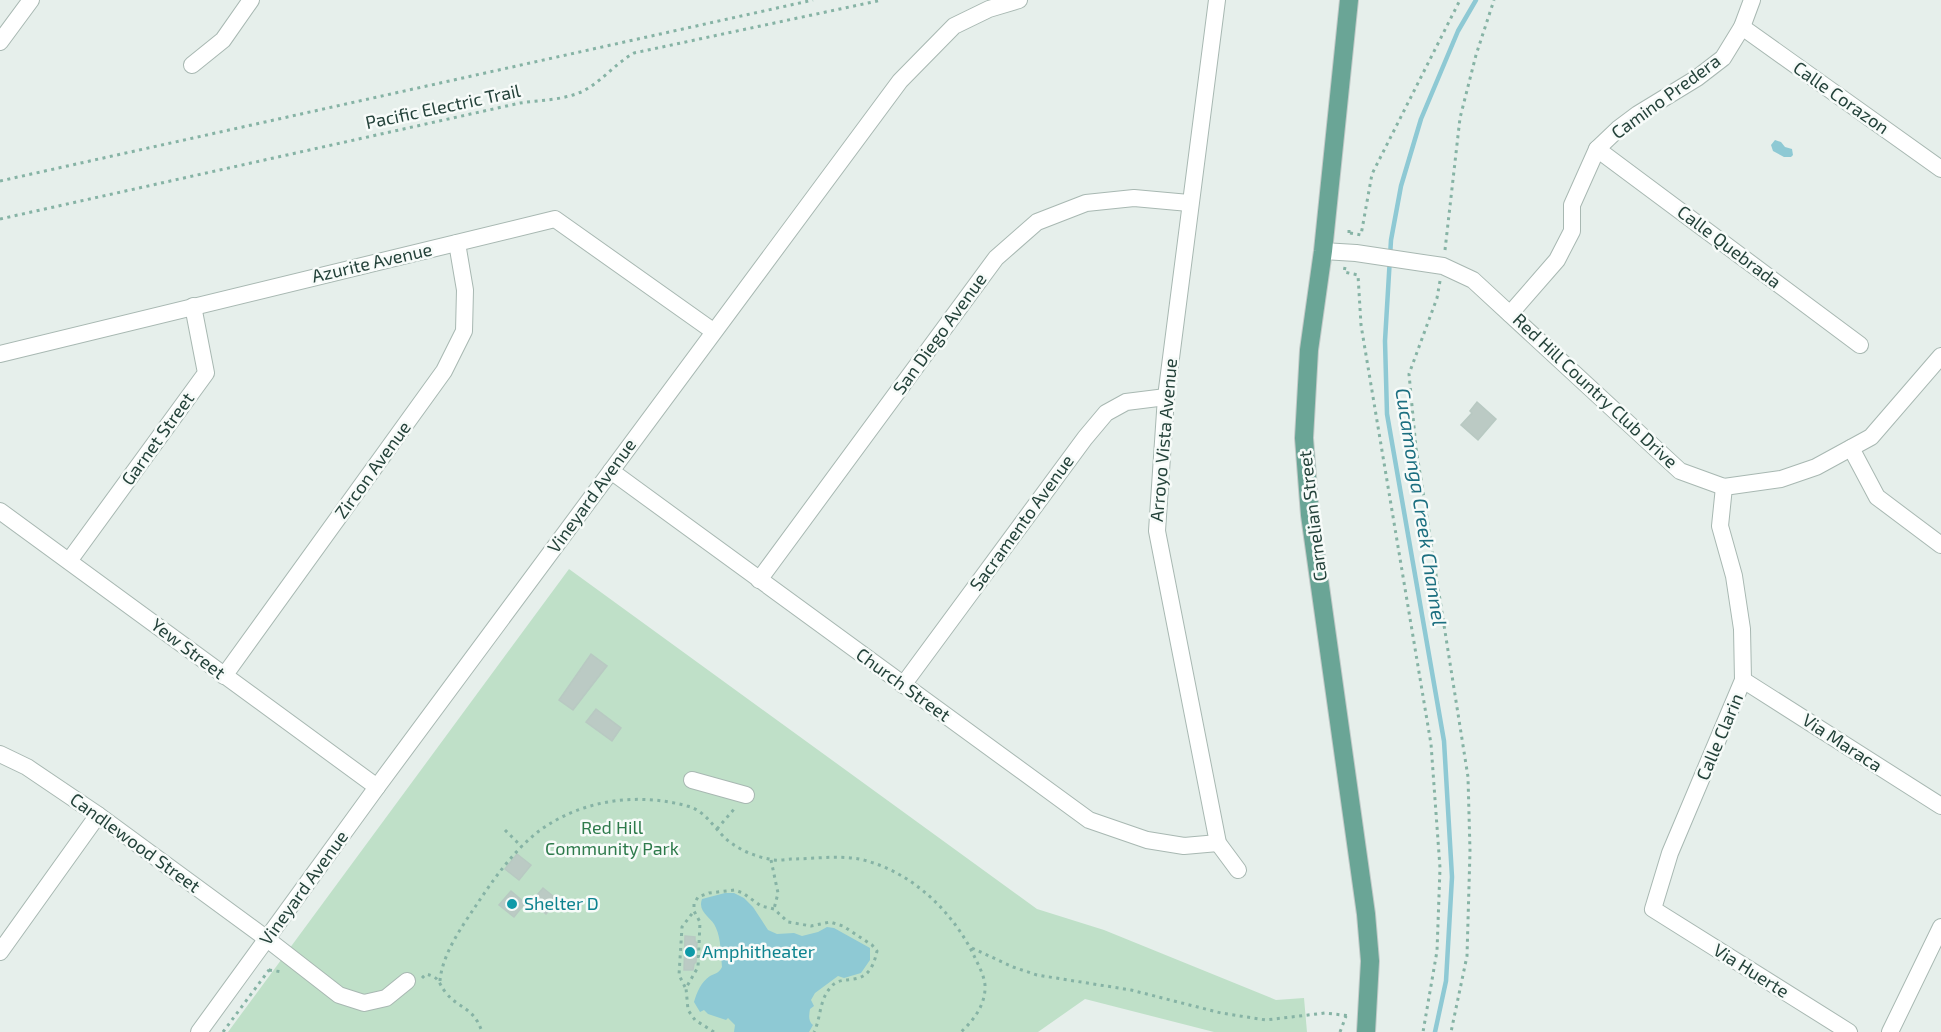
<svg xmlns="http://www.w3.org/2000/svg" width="1941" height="1032" font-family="'Exo 2',sans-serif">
<rect width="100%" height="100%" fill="#e6efeb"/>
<path fill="#bfe0c8" d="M569,569L1037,909L1104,930L1276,1000L1304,998L1307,1032H1214L1085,999L1038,1032H228Z"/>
<g fill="#8ec9d4">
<path d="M1775,140L1781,142L1785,147L1792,149L1793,155L1791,157H1784L1773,151L1771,145Z"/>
<path d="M725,893H734L744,898L753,907L768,930L777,934L794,933L802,936L818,932L827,927L834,928L870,948V960L861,973L844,978L838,976L815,993L811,1000L814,1006L810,1009C809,1015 808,1021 813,1025L809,1032H734L735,1025L728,1018L726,1020L708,1014L704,1010L700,1012L694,1002C697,992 701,982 710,976C716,973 719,973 722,967C721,955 721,939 716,928C712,917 697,913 702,899Z"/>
</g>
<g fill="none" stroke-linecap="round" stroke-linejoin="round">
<path stroke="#8ec9d4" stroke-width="4.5" d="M1435,1032L1446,981L1452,877L1444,741L1387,414L1385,341L1391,240L1401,186L1421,119L1458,31L1476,0"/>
</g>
<g fill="#bbcac4" stroke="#b8c9c2" stroke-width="1.5">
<path d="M1477,402L1496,419L1478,440L1461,425L1472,413L1470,411Z"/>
<path d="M591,654L607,666L573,710L559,700Z"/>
<path d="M596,709L621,728L612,741L586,722Z"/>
<path d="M517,854L531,865L519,880L505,869Z"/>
<path d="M543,888L558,900L546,914L532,901Z"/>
<path d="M511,891L525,903L514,917L499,905Z"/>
<path d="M685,936L695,937V941L697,943L696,962L694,964L693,970H684Z"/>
</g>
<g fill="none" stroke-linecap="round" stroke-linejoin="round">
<g stroke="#a8b8b2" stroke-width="18">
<g id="minor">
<path d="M1217,0L1166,397L1157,531L1218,843L1238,870"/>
<path d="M1742,27L1941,169"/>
<path d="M0,42L31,0"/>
<path d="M192,65L223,40L251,0"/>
<path d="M1597,149L1860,345"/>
<path d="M1323,251L1356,253L1443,266L1473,280L1680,471L1724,487L1781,479L1816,467L1871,437L1941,356"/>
<path d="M1510,314L1557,260L1572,231V205L1597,149L1618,129L1638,114L1697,78L1723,58L1742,27L1752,0"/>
<path d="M0,354L555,219L713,331"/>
<path d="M1851,448L1877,497L1941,545"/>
<path d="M611,471L1089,820L1147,840L1184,846L1218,843"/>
<path d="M1724,487L1720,526L1734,576L1742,629L1743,680L1670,853L1653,909L1849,1032"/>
<path d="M0,511L377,787"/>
<path d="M69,561L206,373L193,306"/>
<path d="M759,580L996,258L1037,222L1086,203L1134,198L1189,203"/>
<path d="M224,676L444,371L464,331L465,290L457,243"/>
<path d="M1743,680L1941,806"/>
<path d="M903,685L1085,438L1106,413L1126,402L1166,397"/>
<path d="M0,754L27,767L98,815L267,939L339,995L364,1003L386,998L407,981"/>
<path d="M692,780L746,795"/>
<path d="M0,952L98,815"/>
<path d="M199,1032L377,787L900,81L954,26L989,9L1019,0"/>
<path d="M1890,1032L1941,927"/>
</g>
</g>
<g stroke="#c2cac8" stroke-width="20">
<path id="major" d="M1349,0L1323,251L1309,350L1304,438L1310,515L1366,914L1370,961L1366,1032"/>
</g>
<g stroke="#86b3a5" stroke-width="3" stroke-dasharray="3 4.5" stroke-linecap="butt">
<path d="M0,181L813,0"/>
<path d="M0,219L520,103C541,100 567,100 585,90C603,80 616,63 634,53L882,0"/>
<path d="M1349,230V237"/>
<path d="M1350,233L1361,235L1372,174L1460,0"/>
<path d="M1445,250L1460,118L1476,55L1494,0"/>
<path d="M1345,267L1344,272L1358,275L1361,325L1431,744L1440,868L1437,951L1423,1032"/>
<path d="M1440,281L1437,298L1409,374L1416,448L1468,777L1470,851L1467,956L1451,1032"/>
<path d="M717,829L735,808"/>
<path d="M505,830L522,847"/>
<path d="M771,860L778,893L774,909"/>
<path d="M972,948L1013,967L1037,975L1131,990L1221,1013L1266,1020L1325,1013L1351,1016"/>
<path d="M269,970L282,972"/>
<path d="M422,978L426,974C440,977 438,983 446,993C459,1009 474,1007 482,1032"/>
<path d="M440,981C442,955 461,928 475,907C493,880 513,851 539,831C581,800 637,792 687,806C704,810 712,825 724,837C735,848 753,856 769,859C776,861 784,860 791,859C813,859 838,855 859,859C911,870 955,913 976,960C980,968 984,976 985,985C986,1004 974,1020 961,1032"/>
<path d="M685,987L679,975L682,927L694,911"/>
<path d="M223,1032L269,970L268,969"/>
<path d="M714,1032L695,1020L688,1010L686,988L698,967L700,922L694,911V904L698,897L709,893L735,890L743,893L761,906L774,909L788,922L811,926L830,922L843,926L872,945L877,951C868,994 843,970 830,988C819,1001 821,1018 814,1032"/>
<path d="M1340,1032L1346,1016"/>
</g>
<use href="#minor" stroke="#fff" stroke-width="16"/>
<use href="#major" stroke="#6aa596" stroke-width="18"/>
</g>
<g fill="#0f9aa8" stroke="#f7fbf9" stroke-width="2">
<circle cx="512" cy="904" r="6"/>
<circle cx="690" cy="952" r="6"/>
</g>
<g text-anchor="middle" stroke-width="5" stroke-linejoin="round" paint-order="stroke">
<g font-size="18" fill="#24423a" stroke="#f7fbf9">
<text transform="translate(1666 97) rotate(-36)" y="6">Camino Predera</text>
<text transform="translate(1841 98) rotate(35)" y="6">Calle Corazon</text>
<text transform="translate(443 107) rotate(-12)" y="6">Pacific Electric Trail</text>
<text transform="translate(1729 247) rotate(37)" y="6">Calle Quebrada</text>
<text transform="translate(372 263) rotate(-13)" y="6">Azurite Avenue</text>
<text transform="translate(940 334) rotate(-54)" y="6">San Diego Avenue</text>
<text transform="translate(1595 391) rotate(43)" y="6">Red Hill Country Club Drive</text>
<text transform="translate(158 439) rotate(-54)" y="6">Garnet Street</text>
<text transform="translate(1164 440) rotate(-85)" y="6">Arroyo Vista Avenue</text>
<text transform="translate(373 470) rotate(-54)" y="6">Zircon Avenue</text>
<text transform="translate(592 496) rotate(-54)" y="6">Vineyard Avenue</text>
<text transform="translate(1313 516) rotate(-97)" y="6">Carnelian Street</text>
<text transform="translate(1022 523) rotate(-54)" y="6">Sacramento Avenue</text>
<text transform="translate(188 649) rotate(37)" y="6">Yew Street</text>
<text transform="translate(903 685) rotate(36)" y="6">Church Street</text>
<text transform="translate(1720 737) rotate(-67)" y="6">Calle Clarin</text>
<text transform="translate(1842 743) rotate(33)" y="6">Via Maraca</text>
<text transform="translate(135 843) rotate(36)" y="6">Candlewood Street</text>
<text transform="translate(304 888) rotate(-54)" y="6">Vineyard Avenue</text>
<text transform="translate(1751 971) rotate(32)" y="6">Via Huerte</text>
</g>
<g font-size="18" fill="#2d7a4b" stroke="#f7fbf9">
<text x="612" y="834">Red Hill<tspan x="612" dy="21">Community Park</tspan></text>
</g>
<g font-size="18" fill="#0d838f" stroke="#f7fbf9" text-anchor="start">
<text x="524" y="910">Shelter D</text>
<text x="702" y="958">Amphitheater</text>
</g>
<g font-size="20" font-style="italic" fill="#1c6f80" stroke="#f7fbf9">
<text transform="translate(1421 507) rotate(81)" y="7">Cucamonga Creek Channel</text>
</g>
</g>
</svg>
